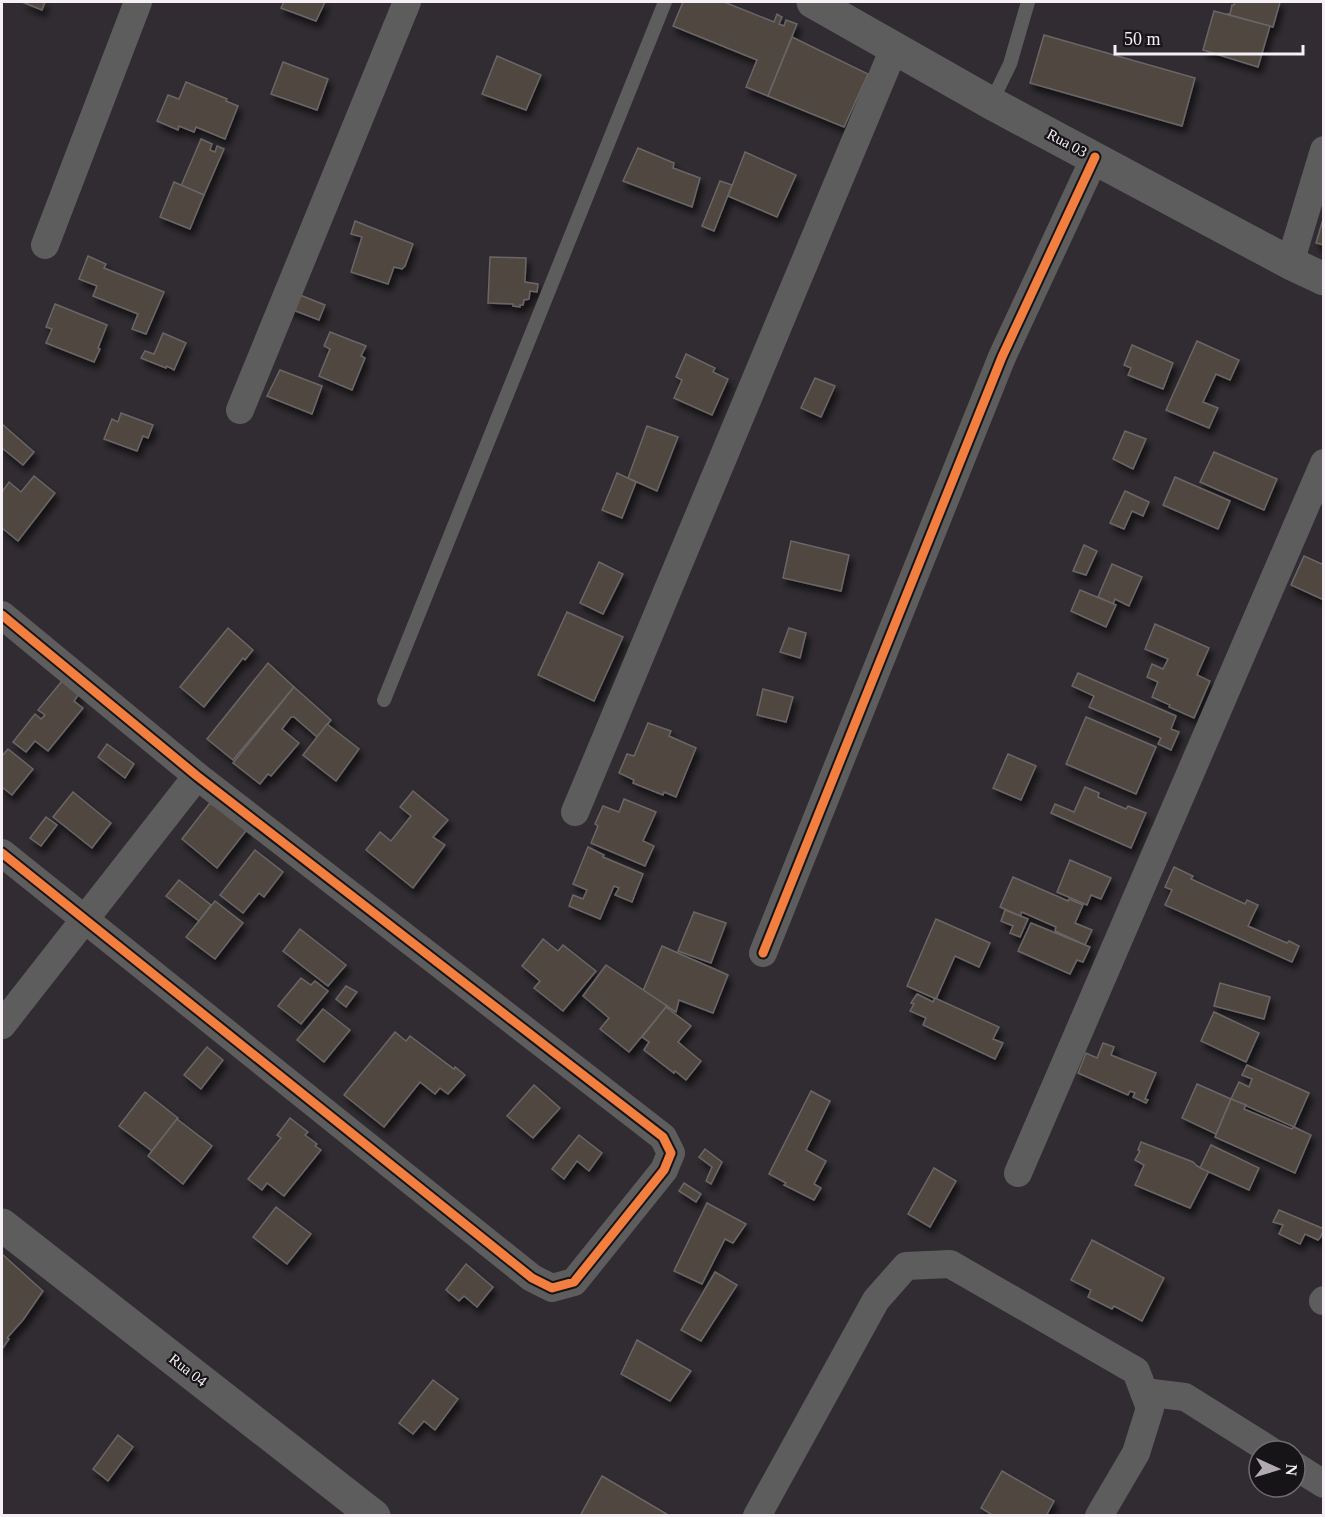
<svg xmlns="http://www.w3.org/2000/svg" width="1325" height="1517" font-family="Georgia,serif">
<defs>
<filter id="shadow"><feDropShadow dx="3.5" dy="6" stdDeviation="3" flood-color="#0009"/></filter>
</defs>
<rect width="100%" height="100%" fill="#302c31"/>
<g fill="#4f473f" stroke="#6a6667" stroke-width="1.5" filter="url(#shadow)">
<path d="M22,2H45L42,10Z"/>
<path d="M284,2H325L316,21L281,8Z"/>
<path d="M683,2H724L774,22L777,14L782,17L779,24L784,26L786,20L797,24L768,96L746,87L757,60L673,26Z"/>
<path d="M1235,2H1280L1273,27L1226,14H1230L1232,5H1234Z"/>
<path d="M1214,11L1270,26L1258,67L1203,50Z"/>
<path d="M1044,35L1195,78L1182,126L1030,83Z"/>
<path d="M792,37L868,74L844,127L768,96Z"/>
<path d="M497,56L541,75L526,110L482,94Z"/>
<path d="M283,62L328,79L317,110L271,94Z"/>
<path d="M186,82L227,99L226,101L238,106L225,139L196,127L194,132L179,126L178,130L157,121L168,95L179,99Z"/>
<path d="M201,139L212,144L210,150L215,152L217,146L224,149L204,195L181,186Z"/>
<path d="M638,148L674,163L673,168L700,178L692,207L623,181Z"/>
<path d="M745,152L796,175L777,217L728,196Z"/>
<path d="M720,181L732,185L714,231L702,226Z"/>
<path d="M174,182L204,195L190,229L160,217Z"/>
<path d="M1324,216V245L1316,243Z"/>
<path d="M355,221L413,244L405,266L402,269L394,267L388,284L351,272L362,237L351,234Z"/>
<path d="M88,256L106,264L104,268L164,292L146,334L132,329L138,314L93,296L97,286L79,279Z"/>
<path d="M490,257L526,258L525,282L538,284L537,292L530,291L529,299L524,300L523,305H520V307L513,306V304L488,303Z"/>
<path d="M295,293L325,305L319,320L288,308Z"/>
<path d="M55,304L107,325L98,348L100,349L94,362L46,343L52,329L46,327Z"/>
<path d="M330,332L366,346L361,356L365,358L352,390L319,376L330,349L324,346Z"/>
<path d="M163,333L186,343L174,370L167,366L166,368L141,358L145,351L154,354Z"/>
<path d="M1197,341L1239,360L1230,380L1216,374L1203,402L1218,408L1209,428L1166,410Z"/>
<path d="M1132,345L1173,363L1163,389L1128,375L1131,368L1124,365Z"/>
<path d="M686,354L715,368L713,372L728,379L712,415L674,398L682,380L676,377Z"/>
<path d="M280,370L322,386L312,414L267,396Z"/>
<path d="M815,378L835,386L821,417L801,408Z"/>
<path d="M121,413L153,425L148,438L143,436L137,451L104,439L112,419L118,422Z"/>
<path d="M2,424L34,452L23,465L2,448Z"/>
<path d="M647,426L678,437L657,491L628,478Z"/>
<path d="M1125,431L1146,439L1133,469L1113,459Z"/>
<path d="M1214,452L1277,479L1264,510L1200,482Z"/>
<path d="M617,473L636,482L622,518L602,510Z"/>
<path d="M34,476L55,493L18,541L2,528V492L9,482L21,492Z"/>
<path d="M1175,477L1230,501L1218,529L1163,505Z"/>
<path d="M1125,491L1149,502L1143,516L1132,511L1124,529L1110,523Z"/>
<path d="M791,541L849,555L841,591L783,578Z"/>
<path d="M1084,545L1097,551L1086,575L1073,571Z"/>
<path d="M1304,556L1324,565V600L1291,585Z"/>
<path d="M599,562L623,574L603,614L580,603Z"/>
<path d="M1112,564L1142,577L1129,606L1115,599L1113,604L1098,597Z"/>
<path d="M1080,590L1116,605L1106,627L1071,611Z"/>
<path d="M567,612L623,637L594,701L538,675Z"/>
<path d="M1155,624L1209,648L1197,675L1210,681L1194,718L1169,707L1170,705L1152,697L1158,682L1147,677L1152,664L1163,669L1168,659L1145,649Z"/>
<path d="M228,628L253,650L245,660L243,658L204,707L180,687Z"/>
<path d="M789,628L806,633L800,658L780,652Z"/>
<path d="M268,663L294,687L233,760L207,739Z"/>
<path d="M1078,673L1176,716L1171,729L1179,732L1171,750L1158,744L1161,738L1089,707L1094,696L1072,686Z"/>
<path d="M62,681L79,694L74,701L83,708L48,751L35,741L26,752L13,742L35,714L41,719L45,715L38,710Z"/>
<path d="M294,687L331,720L317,737L294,717H291L282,729L299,743L271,776L268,774L260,784L233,763Z"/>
<path d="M763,689L793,697L786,722L757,715Z"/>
<path d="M1086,717L1156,747L1136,794L1066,764Z"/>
<path d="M648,723L671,731L669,736L696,748L676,797L664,792L663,795L633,783L634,780L619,773L627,754L634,756Z"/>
<path d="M327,724L359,749L336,781L303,755Z"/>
<path d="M107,744L134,764L125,778L98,757Z"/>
<path d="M8,749L33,769L12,795L2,787V756Z"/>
<path d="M1008,754L1036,766L1021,800L993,788Z"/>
<path d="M1085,787L1099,793L1098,797L1126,809L1128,806L1146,813L1131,848L1051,813L1055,804L1074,812Z"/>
<path d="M413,791L448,820L433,837L445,845L413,888L366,850L380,832L391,841L411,816L400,807Z"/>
<path d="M73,792L111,823L92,848L53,817Z"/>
<path d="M624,799L656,812L643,841L654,846L645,866L591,843L598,826L595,824L603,806L619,812Z"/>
<path d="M210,803L249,827L217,868L182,839Z"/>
<path d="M46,817L57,825L41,846L30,838Z"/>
<path d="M588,847L604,855L603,857L643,874L632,902L615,895L619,888L614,886L600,919L569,906L573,895L583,899L587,890L573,884Z"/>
<path d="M255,850L283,872L264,897L259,893L243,913L220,895Z"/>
<path d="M1070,860L1111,878L1101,899L1091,895L1087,905L1057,892Z"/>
<path d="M1174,867L1193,876L1191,879L1245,904L1247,900L1258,905L1248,926L1287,943L1289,941L1299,946L1292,962L1165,905L1172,890L1165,887Z"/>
<path d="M1013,877L1068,901L1069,899L1083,905L1075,923L1092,930L1085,945L1055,931L1056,927L1022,912L1020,916L1000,907Z"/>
<path d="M179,880L211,905L199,921L166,896Z"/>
<path d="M215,901L243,923L215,959L186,937Z"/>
<path d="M1005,910L1028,919L1020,937L1010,933L1013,926L1001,921Z"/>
<path d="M694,912L726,923L711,963L678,951Z"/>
<path d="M936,919L990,943L979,967L955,956L936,999L907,986Z"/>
<path d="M1031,923L1090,947L1083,962L1077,960L1070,974L1018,951Z"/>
<path d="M300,929L346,965L328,986L283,951Z"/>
<path d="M543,939L558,951L563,945L596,971L563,1011L534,988L540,981L522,966Z"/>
<path d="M662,946L728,975L713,1013L679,1000L676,1012L643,991Z"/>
<path d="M606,965L667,1006L629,1052L600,1029L609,1018L583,996Z"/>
<path d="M301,978L311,985L315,981L328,991L301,1024L278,1006Z"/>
<path d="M1220,983L1270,997L1264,1019L1214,1006Z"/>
<path d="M346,986L357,992L346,1007L336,999Z"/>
<path d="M917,994L933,1002L935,998L999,1027L993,1039L1003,1043L995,1059L923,1025L926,1018L910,1011L914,1004L911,1003Z"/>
<path d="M666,1007L691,1026L678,1042L701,1061L686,1080L675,1071L674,1073L644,1050L649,1042L642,1037Z"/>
<path d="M323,1009L350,1030L324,1062L297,1040Z"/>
<path d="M1214,1012L1259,1033L1246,1062L1201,1041Z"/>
<path d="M395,1032L406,1041L410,1036L454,1069L455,1067L465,1075L448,1094L440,1088L435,1094L420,1082L384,1127L344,1095Z"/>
<path d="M1103,1043L1114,1047L1111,1055L1156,1073L1145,1099L1148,1100L1146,1103L1133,1097L1135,1093L1130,1091L1128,1095L1078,1073L1086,1053L1097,1058Z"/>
<path d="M207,1047L223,1060L201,1089L184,1075Z"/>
<path d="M1247,1065L1309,1093L1294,1127L1231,1099L1239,1082L1249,1087L1252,1079L1242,1075Z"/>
<path d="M1197,1084L1231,1099L1216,1134L1182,1118Z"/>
<path d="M534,1085L560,1108L533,1138L507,1116Z"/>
<path d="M811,1091L830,1101L806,1150L826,1161L814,1184L821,1188L814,1200L784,1185L786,1183L769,1174Z"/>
<path d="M145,1092L178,1118L152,1151L119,1126Z"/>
<path d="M1231,1099L1246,1105L1244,1109L1292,1129L1294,1127L1311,1135L1295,1173L1215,1137Z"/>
<path d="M290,1118L308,1132L305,1135L317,1144L315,1146L321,1150L284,1196L267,1183L262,1190L248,1179L281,1138L277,1135Z"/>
<path d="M177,1119L212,1146L183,1184L148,1156Z"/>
<path d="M579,1135L602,1153L589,1171L577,1161L564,1179L552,1169Z"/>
<path d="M1141,1142L1193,1162L1197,1166L1209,1171L1190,1208L1135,1185L1144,1165L1135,1160L1140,1151L1138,1150Z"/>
<path d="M1211,1145L1259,1168L1249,1190L1200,1168Z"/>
<path d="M705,1149L722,1162L711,1184L706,1181L712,1167L699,1157Z"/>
<path d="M934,1168L956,1181L930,1227L908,1214Z"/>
<path d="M684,1183L701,1194L696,1202L679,1191Z"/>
<path d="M707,1203L746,1224L733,1243L725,1239L702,1284L674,1271Z"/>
<path d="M276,1207L311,1234L287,1264L253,1237Z"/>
<path d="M1279,1210L1324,1229L1320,1238L1318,1240L1305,1234L1300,1244L1279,1234L1283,1225L1273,1222Z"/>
<path d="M1092,1240L1164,1278L1142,1321L1114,1306L1112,1309L1088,1297L1091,1290L1071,1280Z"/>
<path d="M2,1254L43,1291L23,1320L7,1338L9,1339L2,1349Z"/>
<path d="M466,1264L493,1287L477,1307L464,1296L459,1301L446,1290Z"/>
<path d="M715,1272L737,1285L701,1341L681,1330Z"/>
<path d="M637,1340L691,1371L670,1401L621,1374Z"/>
<path d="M433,1380L458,1399L435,1430L424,1421L413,1434L399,1423Z"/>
<path d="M118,1435L133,1447L108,1481L93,1469Z"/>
<path d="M1002,1471L1054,1501L1046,1516H994L981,1508Z"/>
<path d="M602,1476L670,1516H580Z"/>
</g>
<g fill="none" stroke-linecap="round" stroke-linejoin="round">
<g stroke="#5e5d5d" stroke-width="14">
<path d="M991,103L1010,64L1028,2"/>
<path d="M384,700L665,2"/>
</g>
<g stroke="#5e5d5d" stroke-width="28">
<path d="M45,245L138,2"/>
<path d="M1290,263L1324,150"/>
<path d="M240,410L407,2"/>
<path d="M2,615L197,776L663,1137L671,1153L664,1170L574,1282L552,1288L532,1278L2,853"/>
<path d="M575,812L895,46"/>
<path d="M763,953L1002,357L1095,157"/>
<path d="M2,1025L197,776"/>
<path d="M1018,1173L1324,463"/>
<path d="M1323,1301L1324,1300"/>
<path d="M1144,1392L1185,1397L1271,1451"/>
<path d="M1295,1466L1324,1484"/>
<path d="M757,1516L876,1300L906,1266L950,1264L1136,1371L1150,1408L1136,1453L1099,1516"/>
</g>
<g stroke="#5e5d5d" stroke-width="33">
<path d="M813,2L991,103L1290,263L1324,279"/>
<path d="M2,1225L374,1516"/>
</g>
<g stroke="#171418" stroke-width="13">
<g id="cycleway">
<path d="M2,615L197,776L663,1137L671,1153L664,1170L574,1282L552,1288L532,1278L2,853"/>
<path d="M763,953L1002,357L1095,157"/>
</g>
</g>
<use href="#cycleway" stroke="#f27e40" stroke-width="9"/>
</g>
<g text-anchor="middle" stroke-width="4.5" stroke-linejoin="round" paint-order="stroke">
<g font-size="15" fill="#f6f0f6" stroke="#171418">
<text transform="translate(1067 143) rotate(28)" y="5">Rua 03</text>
<text transform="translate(188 1370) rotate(38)" y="5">Rua 04</text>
</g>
</g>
<rect width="1325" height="1517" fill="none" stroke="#f6f0f6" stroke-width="6"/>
<g transform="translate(1277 1469) rotate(94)"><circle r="28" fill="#171418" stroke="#706c71" stroke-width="1.5"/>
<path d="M0-4.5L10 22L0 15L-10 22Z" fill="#b1abb1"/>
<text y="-9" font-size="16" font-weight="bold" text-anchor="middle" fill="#f6f0f6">N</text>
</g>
<path d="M1115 45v9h188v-9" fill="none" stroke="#f6f0f6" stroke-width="3"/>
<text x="1124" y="45" font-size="18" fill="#f6f0f6" stroke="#171418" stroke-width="4.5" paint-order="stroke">50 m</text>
</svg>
